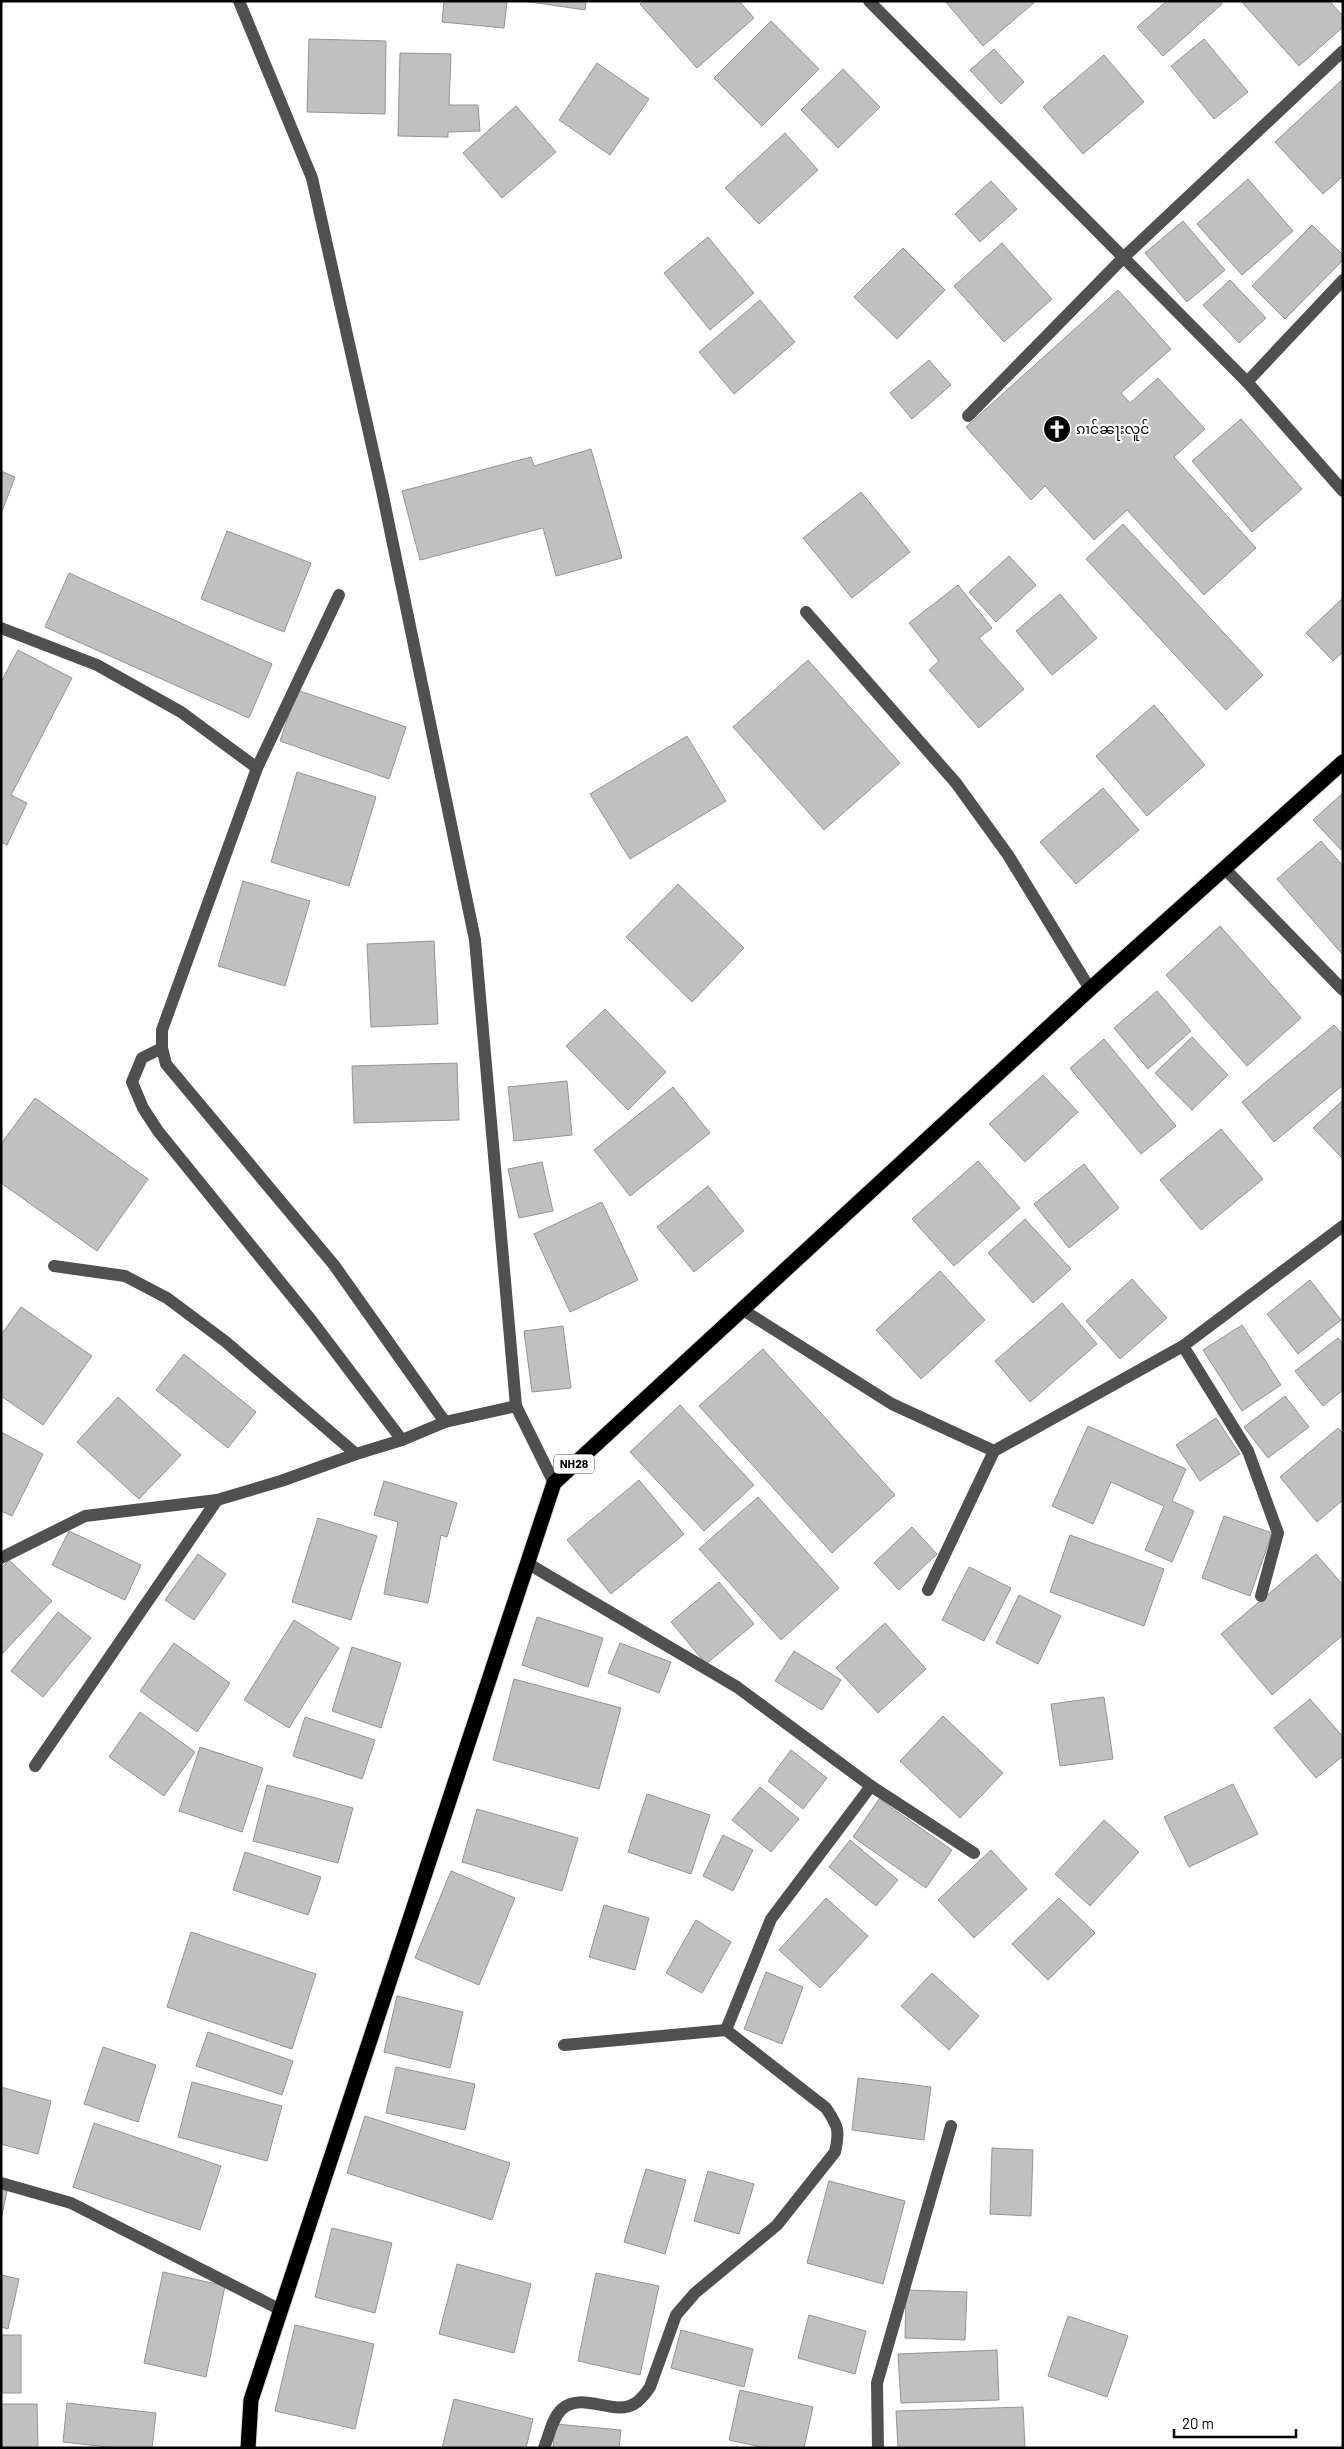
<svg xmlns="http://www.w3.org/2000/svg" width="1344" height="2449" font-family="Barlow,'Noto Sans Myanmar',sans-serif">
<rect width="100%" height="100%" fill="#fff"/>
<g fill="#c0c0c0" stroke="#949494">
<path d="M444,1H507L504,28L442,22Z"/>
<path d="M524,1H586L585,10Z"/>
<path d="M643,1H739L754,18L697,68L640,4Z"/>
<path d="M945,1H1034L1035,2L983,46Z"/>
<path d="M1167,1H1219L1222,4L1163,56L1137,27Z"/>
<path d="M1241,1H1329L1343,16V27L1299,66Z"/>
<path d="M771,21L819,69L762,126L714,78Z"/>
<path d="M309,39L386,41L385,114L307,112Z"/>
<path d="M1204,39L1248,92L1214,119L1171,66Z"/>
<path d="M994,49L1024,82L1001,104L970,70Z"/>
<path d="M400,53L451,54L449,105H478L480,131L448,132V137L398,136Z"/>
<path d="M1104,55L1144,102L1083,154L1043,107Z"/>
<path d="M597,63L649,99L610,155L559,120Z"/>
<path d="M843,69L880,107L838,148L801,110Z"/>
<path d="M1343,79V176L1323,194L1275,142Z"/>
<path d="M516,106L556,152L502,198L463,153Z"/>
<path d="M785,133L818,170L759,224L725,188Z"/>
<path d="M1248,179L1293,231L1242,275L1197,224Z"/>
<path d="M991,181L1017,209L980,242L955,214Z"/>
<path d="M1183,221L1225,270L1187,302L1145,253Z"/>
<path d="M1312,225L1343,255V260L1285,319L1252,286Z"/>
<path d="M708,237L754,293L710,330L664,273Z"/>
<path d="M1002,243L1052,299L1004,342L954,286Z"/>
<path d="M903,248L945,290L897,339L854,297Z"/>
<path d="M1230,280L1266,318L1239,343L1203,305Z"/>
<path d="M1118,290L1171,349L1121,393L1130,403L1158,378L1205,429L1174,457L1256,548L1204,595L1127,510L1094,540L1045,486L1031,500L966,427Z"/>
<path d="M760,300L795,342L734,394L699,352Z"/>
<path d="M929,360L951,385L912,419L890,393Z"/>
<path d="M1241,419L1302,489L1252,532L1192,461Z"/>
<path d="M591,449L622,558L556,576L543,528L420,560L402,491L531,457L534,466Z"/>
<path d="M1,471L15,477L1,514Z"/>
<path d="M861,492L910,552L852,598L803,538Z"/>
<path d="M1123,524L1263,675L1226,710L1086,559Z"/>
<path d="M227,531L311,563L284,632L201,599Z"/>
<path d="M1009,556L1036,585L996,622L969,592Z"/>
<path d="M69,573L272,664L249,718L45,627Z"/>
<path d="M958,585L992,628L979,638L1024,689L979,728L929,670L939,661L909,623Z"/>
<path d="M1060,594L1097,638L1052,675L1016,631Z"/>
<path d="M1343,598V652L1333,661L1306,633Z"/>
<path d="M18,650L72,678L11,795L27,803L7,845L1,842V682Z"/>
<path d="M808,660L900,763L824,830L733,727Z"/>
<path d="M297,690L406,727L389,779L280,741Z"/>
<path d="M1154,705L1205,765L1147,816L1096,756Z"/>
<path d="M687,736L726,801L630,859L590,794Z"/>
<path d="M297,772L376,797L349,886L271,862Z"/>
<path d="M1103,788L1139,830L1076,884L1040,842Z"/>
<path d="M1343,793V852L1313,820Z"/>
<path d="M1321,841L1343,866V955L1277,879Z"/>
<path d="M243,881L310,901L285,986L218,966Z"/>
<path d="M678,884L744,948L692,1002L626,937Z"/>
<path d="M1220,926L1301,1018L1247,1066L1166,975Z"/>
<path d="M434,941L438,1024L371,1027L367,944Z"/>
<path d="M1157,991L1191,1031L1148,1069L1114,1028Z"/>
<path d="M605,1009L666,1072L628,1110L566,1046Z"/>
<path d="M1334,1025L1343,1035V1085L1274,1142L1242,1102Z"/>
<path d="M1192,1037L1228,1075L1192,1110L1155,1073Z"/>
<path d="M1104,1039L1176,1126L1141,1154L1070,1068Z"/>
<path d="M457,1063L459,1120L354,1123L352,1066Z"/>
<path d="M1043,1075L1078,1112L1025,1162L989,1124Z"/>
<path d="M567,1081L572,1135L514,1141L508,1087Z"/>
<path d="M673,1087L710,1133L630,1196L594,1150Z"/>
<path d="M35,1098L148,1179L97,1251L1,1183V1144Z"/>
<path d="M1343,1100V1159L1313,1128Z"/>
<path d="M1221,1129L1263,1179L1201,1230L1160,1180Z"/>
<path d="M978,1161L1020,1208L954,1266L912,1219Z"/>
<path d="M542,1162L553,1211L519,1218L508,1169Z"/>
<path d="M1084,1164L1119,1208L1069,1248L1034,1204Z"/>
<path d="M708,1186L744,1231L694,1272L657,1227Z"/>
<path d="M602,1202L638,1280L570,1312L534,1234Z"/>
<path d="M1025,1219L1071,1269L1033,1303L988,1253Z"/>
<path d="M940,1271L985,1320L921,1379L876,1330Z"/>
<path d="M1132,1279L1167,1318L1120,1359L1086,1321Z"/>
<path d="M1310,1280L1341,1320L1298,1354L1267,1314Z"/>
<path d="M1062,1303L1097,1344L1030,1402L995,1361Z"/>
<path d="M21,1307L92,1356L43,1425L1,1396V1335Z"/>
<path d="M1242,1325L1281,1385L1242,1411L1203,1350Z"/>
<path d="M563,1326L571,1388L532,1392L524,1331Z"/>
<path d="M1338,1338L1343,1344V1390L1323,1406L1295,1371Z"/>
<path d="M763,1349L895,1495L832,1553L699,1406Z"/>
<path d="M184,1354L256,1412L228,1448L156,1390Z"/>
<path d="M1285,1396L1309,1427L1268,1458L1244,1427Z"/>
<path d="M118,1397L181,1455L139,1499L77,1442Z"/>
<path d="M680,1405L754,1485L704,1531L630,1452Z"/>
<path d="M1216,1418L1240,1454L1200,1481L1176,1445Z"/>
<path d="M1088,1426L1186,1469L1172,1501L1194,1511L1172,1562L1145,1550L1164,1506L1111,1482L1093,1524L1052,1506Z"/>
<path d="M1338,1428L1343,1433V1500L1317,1522L1280,1477Z"/>
<path d="M1,1432L43,1454L12,1516L1,1511Z"/>
<path d="M639,1480L684,1534L611,1594L567,1540Z"/>
<path d="M384,1481L457,1503L447,1537L441,1535L428,1603L384,1594L398,1522L374,1515Z"/>
<path d="M758,1497L839,1588L781,1640L699,1549Z"/>
<path d="M1224,1516L1272,1533L1250,1596L1202,1578Z"/>
<path d="M318,1518L377,1536L351,1620L292,1602Z"/>
<path d="M912,1527L937,1554L899,1590L874,1563Z"/>
<path d="M69,1531L141,1565L125,1600L52,1565Z"/>
<path d="M1070,1535L1164,1569L1144,1626L1050,1592Z"/>
<path d="M198,1554L226,1574L194,1620L165,1600Z"/>
<path d="M1316,1554L1343,1585V1635L1272,1695L1221,1634Z"/>
<path d="M9,1560L52,1601L1,1655V1568Z"/>
<path d="M969,1567L1011,1588L984,1641L942,1620Z"/>
<path d="M719,1582L754,1624L706,1664L671,1622Z"/>
<path d="M1019,1595L1061,1616L1038,1664L996,1643Z"/>
<path d="M58,1612L91,1638L43,1697L11,1671Z"/>
<path d="M537,1617L603,1638L588,1687L522,1665Z"/>
<path d="M294,1620L339,1648L289,1728L244,1700Z"/>
<path d="M885,1623L926,1669L878,1713L836,1668Z"/>
<path d="M174,1643L230,1683L197,1732L140,1691Z"/>
<path d="M620,1643L671,1662L659,1693L608,1673Z"/>
<path d="M352,1647L401,1663L381,1728L332,1711Z"/>
<path d="M794,1651L841,1680L822,1710L775,1681Z"/>
<path d="M514,1679L621,1708L599,1789L493,1760Z"/>
<path d="M1104,1697L1113,1759L1060,1766L1051,1704Z"/>
<path d="M1310,1699L1343,1737V1756L1316,1778L1274,1728Z"/>
<path d="M140,1712L195,1752L164,1796L109,1757Z"/>
<path d="M943,1716L1003,1773L960,1818L900,1761Z"/>
<path d="M305,1717L375,1740L362,1779L293,1756Z"/>
<path d="M200,1747L263,1768L242,1832L179,1811Z"/>
<path d="M791,1750L827,1778L803,1809L768,1781Z"/>
<path d="M1233,1784L1258,1834L1189,1867L1164,1817Z"/>
<path d="M267,1785L353,1808L338,1863L253,1841Z"/>
<path d="M760,1787L799,1819L771,1852L732,1820Z"/>
<path d="M647,1794L710,1815L691,1874L628,1852Z"/>
<path d="M879,1799L952,1850L926,1888L853,1837Z"/>
<path d="M477,1809L578,1838L562,1891L462,1862Z"/>
<path d="M1104,1820L1139,1852L1090,1906L1055,1874Z"/>
<path d="M723,1835L753,1850L733,1891L703,1876Z"/>
<path d="M850,1840L898,1880L876,1906L829,1867Z"/>
<path d="M991,1850L1027,1889L974,1938L938,1900Z"/>
<path d="M245,1852L321,1877L308,1915L233,1890Z"/>
<path d="M451,1871L515,1898L479,1985L415,1958Z"/>
<path d="M826,1898L868,1936L820,1988L779,1950Z"/>
<path d="M1059,1898L1095,1933L1048,1980L1012,1944Z"/>
<path d="M604,1905L649,1918L635,1970L589,1957Z"/>
<path d="M696,1920L731,1942L702,1993L666,1973Z"/>
<path d="M191,1932L316,1974L292,2049L167,2007Z"/>
<path d="M766,1972L803,1987L782,2044L744,2029Z"/>
<path d="M932,1973L979,2016L949,2050L901,2006Z"/>
<path d="M397,1996L463,2012L450,2068L384,2052Z"/>
<path d="M208,2032L293,2061L282,2095L196,2066Z"/>
<path d="M103,2047L156,2065L138,2122L84,2104Z"/>
<path d="M396,2067L475,2084L465,2130L386,2113Z"/>
<path d="M858,2078L931,2087L924,2140L852,2130Z"/>
<path d="M192,2082L282,2106L267,2161L178,2137Z"/>
<path d="M1,2087L51,2101L38,2154L1,2144Z"/>
<path d="M365,2116L510,2163L492,2220L347,2173Z"/>
<path d="M94,2123L221,2166L200,2230L73,2187Z"/>
<path d="M992,2148L1033,2150L1031,2216L990,2214Z"/>
<path d="M646,2169L686,2180L665,2254L624,2242Z"/>
<path d="M708,2171L754,2184L739,2234L694,2221Z"/>
<path d="M829,2181L905,2201L883,2284L807,2263Z"/>
<path d="M1,2186L8,2187L1,2219Z"/>
<path d="M332,2228L392,2243L375,2313L315,2297Z"/>
<path d="M457,2264L531,2284L514,2353L439,2334Z"/>
<path d="M163,2272L225,2286L206,2377L144,2363Z"/>
<path d="M596,2273L659,2286L640,2375L578,2361Z"/>
<path d="M1,2275L19,2279L8,2329L1,2327Z"/>
<path d="M906,2290L967,2292L965,2340L905,2338Z"/>
<path d="M809,2315L866,2331L855,2374L798,2358Z"/>
<path d="M1068,2316L1128,2336L1107,2397L1048,2376Z"/>
<path d="M295,2325L374,2344L355,2429L275,2411Z"/>
<path d="M681,2330L753,2349L744,2387L671,2368Z"/>
<rect x="1" y="2335" width="20" height="58"/>
<path d="M997,2350L999,2400L901,2403L898,2354Z"/>
<path d="M740,2390L813,2407L804,2448H766L729,2440Z"/>
<path d="M454,2399L533,2419L526,2448H442Z"/>
<path d="M67,2403L156,2413L152,2448H118L63,2442Z"/>
<path d="M1,2404H37L38,2448H1Z"/>
<path d="M1023,2407L1025,2448H898L896,2411Z"/>
<path d="M555,2424L621,2430L619,2448H553Z"/>
</g>
<g fill="none" stroke-linecap="round" stroke-linejoin="round">
<g stroke="#dbdbdb" stroke-width="17">
<path id="highway" d="M248,2448L251,2400L554,1483L1090,989L1343,762"/>
</g>
<g stroke="#505050" stroke-width="12">
<path d="M239,1L312,178L382,491L475,940L516,1406L554,1483"/>
<path d="M869,1L1247,382L1343,491"/>
<path d="M1247,382L1343,280"/>
<path d="M968,416L1125,256L1343,51"/>
<path d="M339,595L257,768L162,1030V1048L166,1064L334,1265L445,1422"/>
<path d="M806,612L956,783L1008,855L1090,989"/>
<path d="M1,628L97,665L181,712L257,768"/>
<path d="M1225,869L1343,990"/>
<path d="M162,1048L142,1058L132,1082L143,1108L158,1131L312,1321L402,1440"/>
<path d="M54,1266L125,1276L167,1298L226,1342L356,1454"/>
<path d="M743,1310L892,1404L994,1451"/>
<path d="M1183,1346L1248,1451L1278,1533L1261,1596"/>
<path d="M1,1558L85,1516L217,1500L281,1481L356,1454L402,1440L445,1422L516,1406"/>
<path d="M527,1563L737,1687L871,1786L974,1853"/>
<path d="M928,1590L994,1451L1183,1346L1343,1226"/>
<path d="M35,1766L217,1500"/>
<path d="M726,2030L771,1919L871,1786"/>
<path d="M1,2183L71,2203L281,2310"/>
<path d="M544,2448C549,2436 552,2418 562,2409C582,2391 614,2416 634,2404C641,2400 646,2393 650,2387L676,2315L695,2293L777,2225L835,2152C840,2130 838,2126 826,2108L726,2030L564,2045"/>
<path d="M878,2448L877,2383L951,2126"/>
</g>
<use href="#highway" stroke="#000" stroke-width="15"/>
</g>
<defs>
<g id="church-disc" transform="scale(1.4375)"><circle r="9.5" fill="#000" stroke="#fff"/><path d="M-1.2-6h2.4v3.5h3.3v2.4h-3.3V6h-2.4V-.1h-3.3v-2.4h3.3Z" fill="#fff"/></g>
</defs>
<g fill-rule="evenodd">
<use href="#church-disc" x="1057" y="429"/>
</g>
<g text-anchor="middle" stroke-width="4.5" stroke-linejoin="round" paint-order="stroke">
<rect fill="#fff" stroke="#4c4c4c" stroke-width="1" x="554" y="1454.5" width="40" height="19" rx="4"/>
<g font-size="12" font-weight="bold" fill="#000">
<text x="574" y="1468">NH28</text>
</g>
<g font-size="14" fill="#000" stroke="#fff" text-anchor="start">
<text x="1076" y="434">ၵၢင်ၼႃးလူင်</text>
</g>
</g>
<rect width="1344" height="2449" fill="none" stroke="#000000" stroke-width="5"/>
<path d="M1174 2429v8h122v-8" fill="none" stroke="#000000" stroke-width="2.5"/>
<text x="1182" y="2429" font-size="15" fill="#000000" stroke="#ffffff" stroke-width="4" paint-order="stroke">20 m</text>
</svg>
